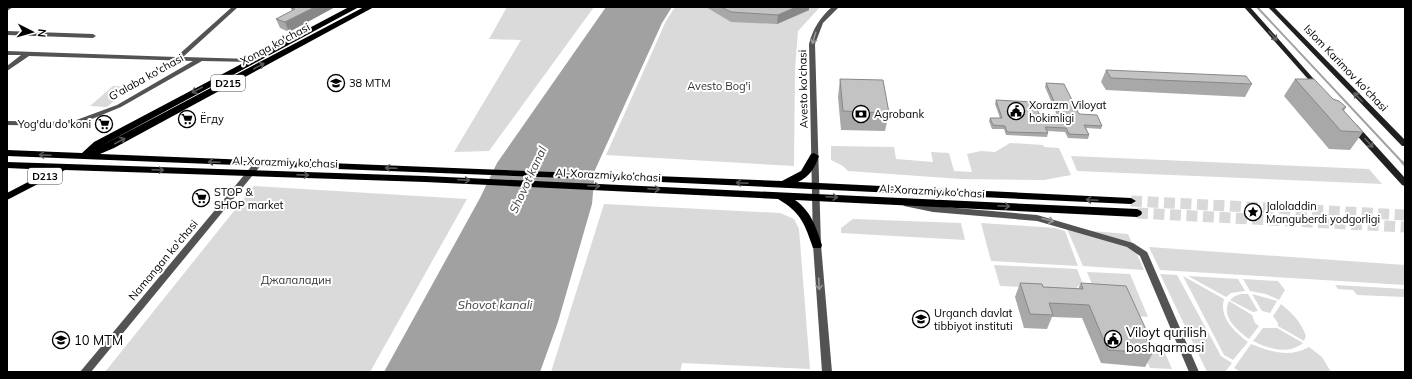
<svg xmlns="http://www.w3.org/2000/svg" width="1412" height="379" viewBox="0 0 1412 379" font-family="Mulish,sans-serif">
  <rect width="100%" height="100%" fill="#fff"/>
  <g fill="#dadada">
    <polygon points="507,7 594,7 489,151 454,152 521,40 489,39"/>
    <polygon points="675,7 820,7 798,31 795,70 794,166 606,155 666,21"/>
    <polygon points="113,86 130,87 107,107 90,106"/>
    <polygon points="1010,143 1043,145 1044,147 1059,148 1071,175 1044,180 961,179 848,171 843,166 831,160 831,146 894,147 896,159 933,162 931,152 949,153 954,171 972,172 967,154 981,151 995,152"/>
    <polygon points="1071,156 1369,169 1382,184 1077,171"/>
    <polygon points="254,186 467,199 370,372 105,372"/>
    <polygon points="604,204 780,213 794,219 799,229 810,369 682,363 680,372 551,372"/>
    <polygon points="853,219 961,223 965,240 841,233 841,228"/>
    <polygon points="981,223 1055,228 1065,231 1078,266 991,261"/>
    <polygon points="1067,229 1128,234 1144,270 1083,266"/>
    <polygon points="1149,247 1405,265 1405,285 1160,270"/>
    <polygon points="994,265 1077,269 1083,284 1078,286 1076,289 1000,286"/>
    <polygon points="1087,272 1130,274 1148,317 1127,315 1092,284"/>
    <polygon points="1160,274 1177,275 1221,356 1232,363 1225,372 1207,372"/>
    <path d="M1183,276L1224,299C1219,318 1234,331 1248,342L1233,360L1224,355Z"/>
    <polygon points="1188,276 1238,279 1245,291 1231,293 1226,297"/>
    <polygon points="1243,279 1278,281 1285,290 1279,300 1266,294 1250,291"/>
    <polygon points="1335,285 1405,289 1405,297 1357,295 1353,290 1338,289"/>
    <polygon points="1241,294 1248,294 1258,311 1253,312 1230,300 1235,296"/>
    <polygon points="1252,294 1277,301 1270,313 1262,311"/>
    <path d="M1229,301L1252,315L1255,323L1259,326L1249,339C1237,330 1221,317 1229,301Z"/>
    <path d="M1281,304C1293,314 1301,322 1306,336L1304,341L1278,326V323L1273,316Z"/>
    <path d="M1263,328H1277L1303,343C1288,355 1269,349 1253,341Z"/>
    <polygon points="1139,342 1161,344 1172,369 1150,368"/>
    <path d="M1251,344C1271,352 1290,358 1309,347L1322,357L1331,372H1241L1234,368Z"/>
  </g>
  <polygon fill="#a1a1a1" points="606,7 672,7 662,23 595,170 592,204 558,322 540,372 384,372 480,198 497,163"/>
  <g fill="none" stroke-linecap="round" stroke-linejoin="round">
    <polyline stroke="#a1a1a1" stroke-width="2" points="1257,7 1403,163"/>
    <polyline stroke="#a1a1a1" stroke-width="3" points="1402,162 1405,165"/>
    <g stroke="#d9d9d9" stroke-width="11" stroke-dasharray="11 5.5" stroke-linecap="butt">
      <polyline points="1131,201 1405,215"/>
      <polyline points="1137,213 1405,227"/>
    </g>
    <g fill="#535353" fill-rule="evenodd">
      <polygon points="7,7 13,7 7,11"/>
      <polygon points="232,7 238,7 183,57 251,59 254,61 253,62 202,61 121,107 75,126 7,125 7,121 71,122 117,105 193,61 29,56 7,71 7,66 21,55 7,55 7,51 176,57"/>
      <polygon points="7,31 93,34 96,36 93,38 7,35"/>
      <polygon points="255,162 261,162 262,164 91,372 80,372"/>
      <polygon points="907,201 933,206 1037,215 1133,243 1147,252 1148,254 1199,372 1189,372 1140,256 1127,247 1037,221 933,212 904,206 903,204 904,202"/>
    </g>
    <path fill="#535353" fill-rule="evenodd" d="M832,7H839L823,23L815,44L821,245L832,372H822L813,245L809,44C813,29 820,17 832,7Z"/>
    <g fill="#202020" fill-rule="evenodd">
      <polygon points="1244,7 1250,7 1320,86 1320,88 1316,88"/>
      <polygon points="1268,7 1274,7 1405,140 1405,146 1402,146"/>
      <polygon points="1351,125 1357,125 1405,178 1405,186 1402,185 1351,129 1350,127"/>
    </g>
    <g fill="#000" fill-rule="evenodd">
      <path d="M349,7H359L99,147L364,7H374L114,148L100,154L782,181L801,171L811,154L814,153L819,156C815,168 809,177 798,182L1131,198L1136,201L1131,204L617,180L7,156V150L82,153L94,142Z"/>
      <path d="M7,162L425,176L1137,209L1141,211L1142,213L1141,215L1137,217L795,200C811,211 816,227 822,245L821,248H813L812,245C804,222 800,212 778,199L425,182L65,170L7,200V193L51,170L7,168Z"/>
    </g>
  </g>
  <g fill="#a8a8a8">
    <polygon points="294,7 335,7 289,32 280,28 276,19 292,11 291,8"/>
    <polygon points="706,7 809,7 809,10 777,24 731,22"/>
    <polygon points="1106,70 1252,84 1245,97 1106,90 1101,82"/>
    <polygon points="840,79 889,113 885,131 841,130 838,97"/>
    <polygon points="1295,79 1333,99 1346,107 1344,111 1363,132 1350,150 1329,149 1284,96"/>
    <polygon points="1046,83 1079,114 1102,126 1101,129 1086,128 1089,135 1088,139 1068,138 1065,132 1047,131 1048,133 1047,137 1006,135 1004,129 992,129 989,121 990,118 1000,118 995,104 996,100 1039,114 1057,115 1045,87"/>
    <polygon points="1020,283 1043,287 1078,289 1081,283 1149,336 1146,339 1153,353 1145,367 1101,363 1082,318 1052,317 1047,329 1024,328 1015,297"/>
  </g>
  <g fill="#888">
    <polygon points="315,7 335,7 289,32 285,22"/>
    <polygon points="796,7 809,7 809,10 777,24 778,15"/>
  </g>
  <g fill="#c3c3c3" stroke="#888">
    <polygon points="294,7 315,7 285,22 276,19 295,9 291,8"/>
    <polygon points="721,7 796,7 778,15 731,12"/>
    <polygon points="1106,70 1246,76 1252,84 1111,78"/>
    <polygon points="840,79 883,80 889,113 843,111"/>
    <polygon points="1295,79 1314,79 1333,99 1339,101 1346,107 1342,109 1363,132 1341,131"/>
    <polygon points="1046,83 1064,84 1079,114 1097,115 1102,126 1084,125 1089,135 1069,134 1066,128 1045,127 1048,133 1007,132 1005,126 993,125 990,118 1002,118 996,100 1034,102 1039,114 1060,115"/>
    <polygon points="1020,283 1042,284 1043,287 1083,289 1081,283 1126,286 1149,336 1145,336 1153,353 1108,350 1089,305 1049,303 1053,315 1030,314"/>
  </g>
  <defs><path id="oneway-shaft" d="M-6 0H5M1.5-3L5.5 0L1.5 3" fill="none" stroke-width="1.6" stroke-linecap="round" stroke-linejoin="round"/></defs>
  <g stroke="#636363">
    <use href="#oneway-shaft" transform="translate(1273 36) rotate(48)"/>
    <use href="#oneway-shaft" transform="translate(1358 97) rotate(-134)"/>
    <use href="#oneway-shaft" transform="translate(1369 143) rotate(48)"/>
  </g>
  <g stroke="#989898">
    <use href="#oneway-shaft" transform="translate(814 38) rotate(107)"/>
    <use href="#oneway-shaft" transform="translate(1048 220) rotate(14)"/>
    <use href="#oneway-shaft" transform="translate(819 284) rotate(87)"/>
  </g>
  <g stroke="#595959">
    <use href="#oneway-shaft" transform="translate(259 66) rotate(-28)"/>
    <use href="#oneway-shaft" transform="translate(197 90) rotate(152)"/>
    <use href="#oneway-shaft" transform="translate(120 141) rotate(-28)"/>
    <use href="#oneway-shaft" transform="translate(45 155) rotate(-178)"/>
    <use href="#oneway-shaft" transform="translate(214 162) rotate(-178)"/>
    <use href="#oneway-shaft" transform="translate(391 168) rotate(-178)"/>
    <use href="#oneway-shaft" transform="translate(158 170) rotate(2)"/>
    <use href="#oneway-shaft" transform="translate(303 175) rotate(2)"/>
    <use href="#oneway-shaft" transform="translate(464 180) rotate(2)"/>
    <use href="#oneway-shaft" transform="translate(742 183) rotate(-177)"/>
    <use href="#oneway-shaft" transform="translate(594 186) rotate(2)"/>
    <use href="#oneway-shaft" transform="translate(654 189) rotate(3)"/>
    <use href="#oneway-shaft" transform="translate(832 197) rotate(3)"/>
    <use href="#oneway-shaft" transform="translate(1092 200) rotate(-177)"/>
    <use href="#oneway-shaft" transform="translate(1004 206) rotate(3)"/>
  </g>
  <defs>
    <g id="school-ring" transform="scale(0.9)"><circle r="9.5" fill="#fff" stroke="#000" stroke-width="1.5"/><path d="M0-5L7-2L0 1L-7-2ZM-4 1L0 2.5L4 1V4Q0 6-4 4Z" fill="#000"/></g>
    <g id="civic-ring" transform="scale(0.9)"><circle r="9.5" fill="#fff" stroke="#000" stroke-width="1.5"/><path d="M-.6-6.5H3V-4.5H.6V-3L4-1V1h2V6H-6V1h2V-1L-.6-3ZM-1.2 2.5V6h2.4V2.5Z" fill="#000"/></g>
    <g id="bank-ring" transform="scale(0.9)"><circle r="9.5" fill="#fff" stroke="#000" stroke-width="1.5"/><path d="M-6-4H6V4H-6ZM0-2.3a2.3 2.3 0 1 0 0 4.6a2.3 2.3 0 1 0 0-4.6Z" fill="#000"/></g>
    <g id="supermarket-ring" transform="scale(0.9)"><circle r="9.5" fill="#fff" stroke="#000" stroke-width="1.5"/><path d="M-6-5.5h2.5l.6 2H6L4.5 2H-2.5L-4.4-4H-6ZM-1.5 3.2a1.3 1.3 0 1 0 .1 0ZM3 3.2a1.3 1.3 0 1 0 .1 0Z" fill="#000"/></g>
    <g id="sight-ring" transform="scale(0.9)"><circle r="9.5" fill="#fff" stroke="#000" stroke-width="1.5"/><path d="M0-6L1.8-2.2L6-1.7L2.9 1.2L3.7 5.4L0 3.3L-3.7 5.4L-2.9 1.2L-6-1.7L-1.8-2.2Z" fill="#000"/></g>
    <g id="university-ring" transform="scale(0.9)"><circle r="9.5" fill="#fff" stroke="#000" stroke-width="1.5"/><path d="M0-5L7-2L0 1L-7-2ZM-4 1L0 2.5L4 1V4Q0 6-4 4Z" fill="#000"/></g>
  </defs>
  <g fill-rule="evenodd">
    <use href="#school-ring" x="336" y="83"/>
    <use href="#civic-ring" x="1016" y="111"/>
    <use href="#bank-ring" x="861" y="114"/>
    <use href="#supermarket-ring" x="187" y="119"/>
    <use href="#supermarket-ring" x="104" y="124"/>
    <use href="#supermarket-ring" x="201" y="198"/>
    <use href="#sight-ring" x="1253" y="212"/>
    <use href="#university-ring" x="921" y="319"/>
    <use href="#civic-ring" x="1113" y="339"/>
    <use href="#school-ring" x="61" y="340"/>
  </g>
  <g text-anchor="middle" stroke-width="4" stroke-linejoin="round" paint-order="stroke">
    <g fill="#fff" stroke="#4c4c4c" stroke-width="1">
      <rect x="211" y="75" width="34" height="16" rx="3"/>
      <rect x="28" y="168" width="34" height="16" rx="3"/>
    </g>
    <g font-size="10" font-weight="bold" fill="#000">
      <text x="228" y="87">D215</text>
      <text x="45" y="180">D213</text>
    </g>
    <g font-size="11" fill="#000" stroke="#fff">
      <text transform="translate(275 44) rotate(-28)" y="4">Xonqa ko'chasi</text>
      <text transform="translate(1346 68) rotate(46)" y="4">Islom Karimov ko'chasi</text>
      <text transform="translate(146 77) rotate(-29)" y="4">G'alaba ko'chasi</text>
      <text transform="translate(803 89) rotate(-91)" y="4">Avesto ko'chasi</text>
      <text transform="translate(285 162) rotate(2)" y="4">Al-Xorazmiy ko’chasi</text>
      <text transform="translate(608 175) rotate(3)" y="4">Al-Xorazmiy ko’chasi</text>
      <text transform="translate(932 191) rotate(3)" y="4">Al-Xorazmiy ko’chasi</text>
      <text transform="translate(163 260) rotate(-50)" y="4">Namangan ko'chasi</text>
    </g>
    <g font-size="11" fill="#000" stroke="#fff" text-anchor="start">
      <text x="349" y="87">38 MTM</text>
      <text x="1029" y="109">Xorazm Viloyat<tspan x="1029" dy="13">hokimligi</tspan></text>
      <text x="874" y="118">Agrobank</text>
      <text x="200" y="123">Ёгду</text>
      <text x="91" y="128" text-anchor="end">Yog'du do'koni</text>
      <text x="214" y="196">STOP &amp;<tspan x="214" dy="13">SHOP market</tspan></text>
      <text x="1266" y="210">Jaloladdin<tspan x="1266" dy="13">Manguberdi yodgorligi</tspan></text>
      <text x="934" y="317">Urganch davlat<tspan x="934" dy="13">tibbiyot instituti</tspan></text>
    </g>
    <g font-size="11" fill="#313131" stroke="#fff">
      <text x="719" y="90">Avesto Bog'i</text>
      <text x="296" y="284">Джалаладин</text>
    </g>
    <g font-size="12" font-style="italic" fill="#424242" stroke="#fff">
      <text transform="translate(528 180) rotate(-65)" y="4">Shovot kanal</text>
      <text x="495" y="309">Shovot kanali</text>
    </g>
    <g font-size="13" fill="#000" stroke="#fff" text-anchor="start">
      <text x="1126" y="337">Viloyt qurilish<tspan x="1126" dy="15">boshqarmasi</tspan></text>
      <text x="74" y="345">10 MTM</text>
    </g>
  </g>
  <rect width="1412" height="379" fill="none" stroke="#000000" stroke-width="16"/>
  <g transform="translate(32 32) rotate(96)" stroke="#ffffff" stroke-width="3" paint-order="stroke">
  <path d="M0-3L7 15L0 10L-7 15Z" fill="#000000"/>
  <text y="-6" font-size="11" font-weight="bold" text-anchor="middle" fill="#000000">N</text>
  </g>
</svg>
